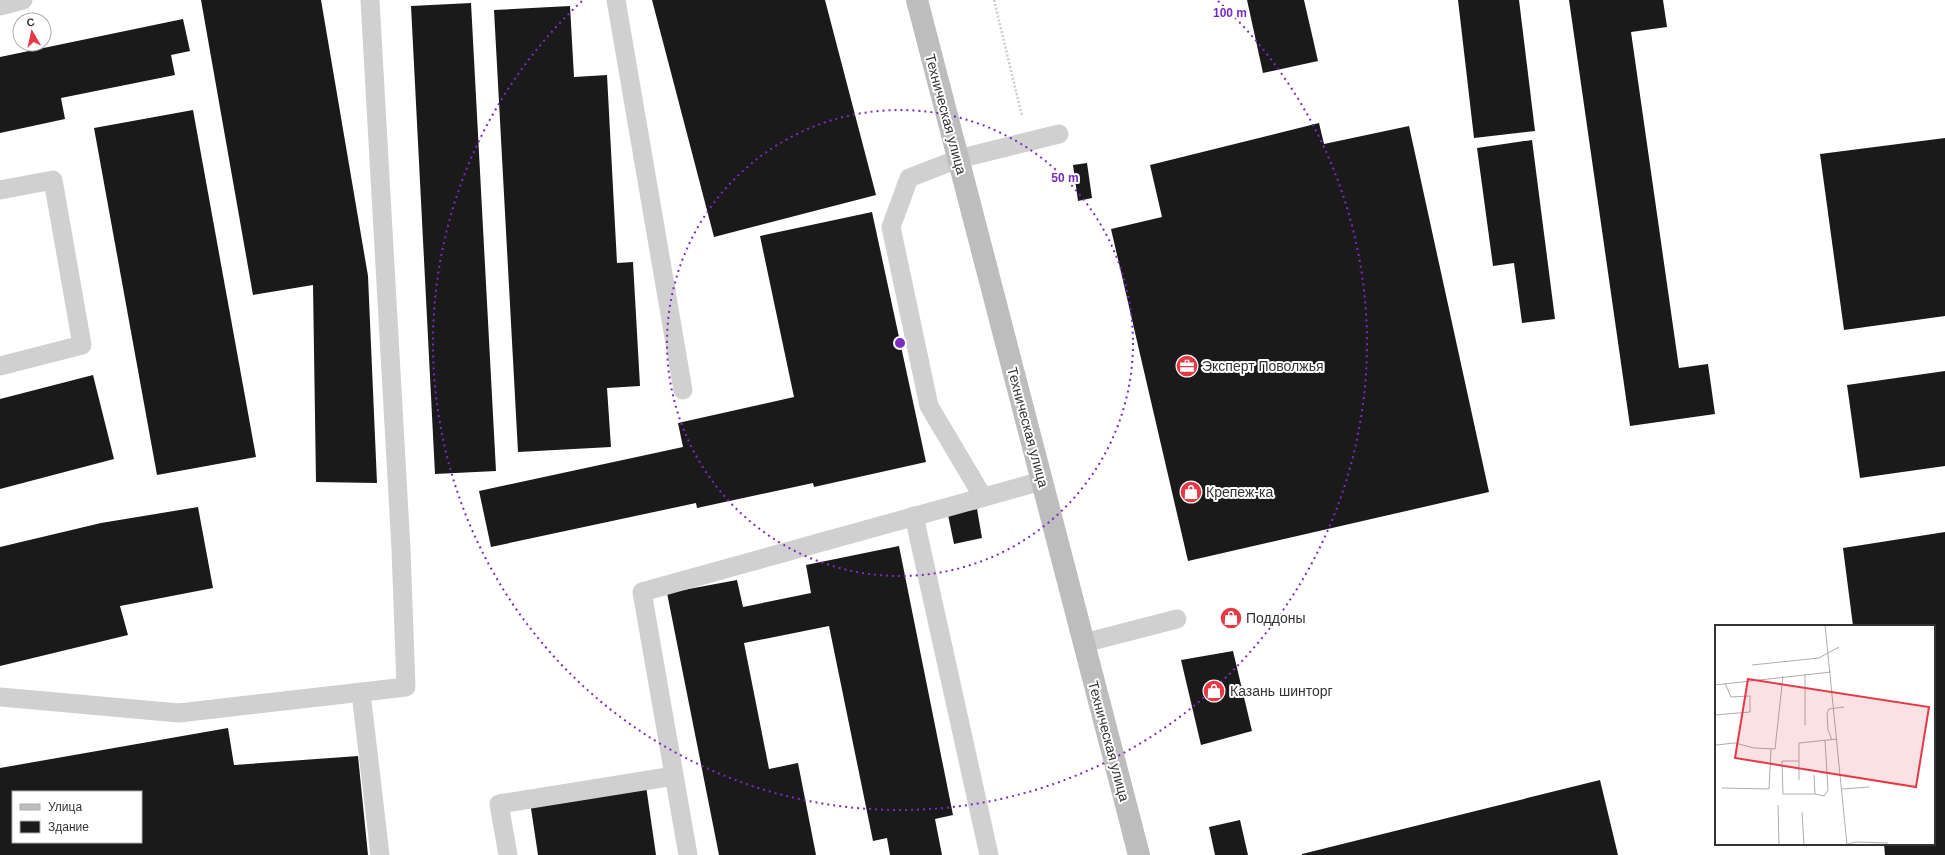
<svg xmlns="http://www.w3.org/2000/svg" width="1945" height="855" viewBox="0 0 1945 855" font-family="Arial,sans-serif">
  <rect width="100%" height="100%" fill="#fff"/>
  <g fill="#1a1a1a" fill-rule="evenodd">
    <polygon points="201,0 321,0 368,276 377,483 316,482 313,285 253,295"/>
    <polygon points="652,0 825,0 876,195 714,237"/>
    <polygon points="1247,0 1304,0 1318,61 1263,73"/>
    <polygon points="1458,0 1519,0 1535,131 1474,138"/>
    <polygon points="1569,0 1663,0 1667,27 1631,32 1679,368 1708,364 1715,414 1630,426"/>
    <polygon points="471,3 496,471 435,474 411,6"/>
    <polygon points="570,6 574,77 607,75 617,263 633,262 640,386 607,388 611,447 518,452 494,10"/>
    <polygon points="183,19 190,51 171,55 175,75 61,98 65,119 0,133 0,57"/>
    <polygon points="193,110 256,457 157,475 94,128"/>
    <polygon points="1319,123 1324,144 1409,126 1489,492 1188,561 1111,229 1162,217 1150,165"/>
    <polygon points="1945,138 1945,316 1844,330 1820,154"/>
    <polygon points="1532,140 1555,319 1522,323 1514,263 1493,266 1477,148"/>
    <polygon points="1087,163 1092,198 1078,201 1073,165"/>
    <polygon points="872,212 926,462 814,487 813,483 697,508 696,503 491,547 479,491 683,447 678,423 794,397 760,236"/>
    <polygon points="1945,371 1945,466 1860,478 1847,385"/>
    <polygon points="93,375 114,459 0,489 0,399"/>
    <polygon points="198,507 213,588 120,606 128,635 0,666 0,547 101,523"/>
    <polygon points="977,509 982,538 954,544 948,515"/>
    <polygon points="1945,532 1945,855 1885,855 1884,844 1934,844 1934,626 1853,626 1843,548"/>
    <polygon points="899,546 953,815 935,819 942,855 890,855 887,838 873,841 829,626 744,643 769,769 798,763 816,855 719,855 667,593 737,580 743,607 811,593 806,565"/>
    <polygon points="1233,651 1252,731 1201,745 1181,660"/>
    <path d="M228,728L234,765L358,756L368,855H0V768ZM13,792H141V842H13Z"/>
    <polygon points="1600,780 1618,855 1302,855 1302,854"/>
    <polygon points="646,786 656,855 538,855 530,802"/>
    <polygon points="1240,820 1248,855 1215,855 1209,827"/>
  </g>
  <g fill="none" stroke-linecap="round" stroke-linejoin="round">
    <polyline stroke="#cdcdcd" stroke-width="2.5" stroke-dasharray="2 2" stroke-linecap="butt" points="994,0 1022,116"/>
    <g stroke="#d0d0d0" stroke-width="19">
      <polyline points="616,0 683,390"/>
      <polyline points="0,6 23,0"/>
      <polyline points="0,190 53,180 82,345 0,366"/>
      <polyline points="983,497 929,406 891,227 909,178 958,159 1059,134"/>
      <polyline points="914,516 989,855"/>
      <polyline points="1084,643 1177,619"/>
      <polyline points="361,693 380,855"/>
      <polyline points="0,697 179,713 406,687 401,549 370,0"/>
      <polyline points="508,855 499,804 674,776"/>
      <polyline points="688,855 642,592 1042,481"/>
    </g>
    <polyline stroke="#bdbdbd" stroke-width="22" points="917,0 1139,855"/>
  </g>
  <g fill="none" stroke="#7b2cbf" stroke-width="2" stroke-dasharray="2 4">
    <circle cx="900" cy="343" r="233"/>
    <path d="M1218 1A467 467 0 1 1 582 1"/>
  </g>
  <defs>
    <g id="office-disc" transform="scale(1.15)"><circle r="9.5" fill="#e63946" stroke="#fff"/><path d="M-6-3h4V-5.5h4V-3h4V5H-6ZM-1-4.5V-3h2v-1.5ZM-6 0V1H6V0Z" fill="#fff"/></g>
    <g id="shop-disc" transform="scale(1.15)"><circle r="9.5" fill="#e63946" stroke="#fff"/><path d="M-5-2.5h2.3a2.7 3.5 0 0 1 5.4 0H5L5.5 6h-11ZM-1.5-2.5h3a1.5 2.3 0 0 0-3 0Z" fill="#fff"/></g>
  </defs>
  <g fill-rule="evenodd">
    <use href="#office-disc" x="1187" y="366"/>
    <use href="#shop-disc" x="1191" y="492"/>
    <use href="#shop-disc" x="1231" y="618"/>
    <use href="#shop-disc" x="1214" y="691"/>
  </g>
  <g text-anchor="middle" stroke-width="4" stroke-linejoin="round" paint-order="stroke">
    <g font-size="14" fill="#333" stroke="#fff">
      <text transform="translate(946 114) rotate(75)" y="5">Техническая улица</text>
      <text transform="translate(1028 427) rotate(75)" y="5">Техническая улица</text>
      <text transform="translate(1109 741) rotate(75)" y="5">Техническая улица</text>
    </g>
    <g font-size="14" fill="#333" stroke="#fff" text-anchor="start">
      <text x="1202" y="371">Эксперт Поволжья</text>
      <text x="1206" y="497">Крепеж-ка</text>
      <text x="1246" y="623">Поддоны</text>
      <text x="1230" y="696">Казань шинторг</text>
    </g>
  </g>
  <g transform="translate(1715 625)">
    <rect width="220" height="220" fill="#fff"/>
    <path fill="none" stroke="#adadad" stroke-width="1" d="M110,0L132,220M37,40L104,33L124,22M90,49V100M0,60L116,47M0,90L35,87V71L16,72L10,58M117,115L113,105L112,88L114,84L129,82M1,120L20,118L39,123L60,124L68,51M84,136H67L68,169H100M99,150L100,169L109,171L113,165L110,115M84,155V118L122,114M7,163L54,164L56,124M127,164L154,162M63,180L64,220M87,187L89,220M130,220L140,217L173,218"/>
    <path fill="#e63946" fill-opacity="0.15" stroke="#e63946" stroke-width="2" d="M33,54L214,82L201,162L20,133Z"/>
    <rect width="220" height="220" fill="none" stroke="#333" stroke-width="2"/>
  </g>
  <circle cx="900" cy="343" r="6" fill="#7b2cbf" stroke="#fff" stroke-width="2"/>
  <g font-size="12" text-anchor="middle" font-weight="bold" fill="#7b2cbf" stroke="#fff" stroke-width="4" stroke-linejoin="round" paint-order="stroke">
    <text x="1230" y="17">100 m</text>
    <text x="1065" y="182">50 m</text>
  </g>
  <rect x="12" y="791" width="130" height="52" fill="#ffffff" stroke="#adadad"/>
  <rect x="20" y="804" width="20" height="6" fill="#bdbdbd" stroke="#adadad"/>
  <text x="48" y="811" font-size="12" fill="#333333">Улица</text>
  <rect x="20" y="821" width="20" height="12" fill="#1a1a1a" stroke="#adadad"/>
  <text x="48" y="831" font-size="12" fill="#333333">Здание</text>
  <g transform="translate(32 32) rotate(351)"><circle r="19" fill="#ffffff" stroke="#adadad"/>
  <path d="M0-3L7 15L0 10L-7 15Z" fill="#e63946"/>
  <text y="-6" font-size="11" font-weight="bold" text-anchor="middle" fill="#333333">С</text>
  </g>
</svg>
